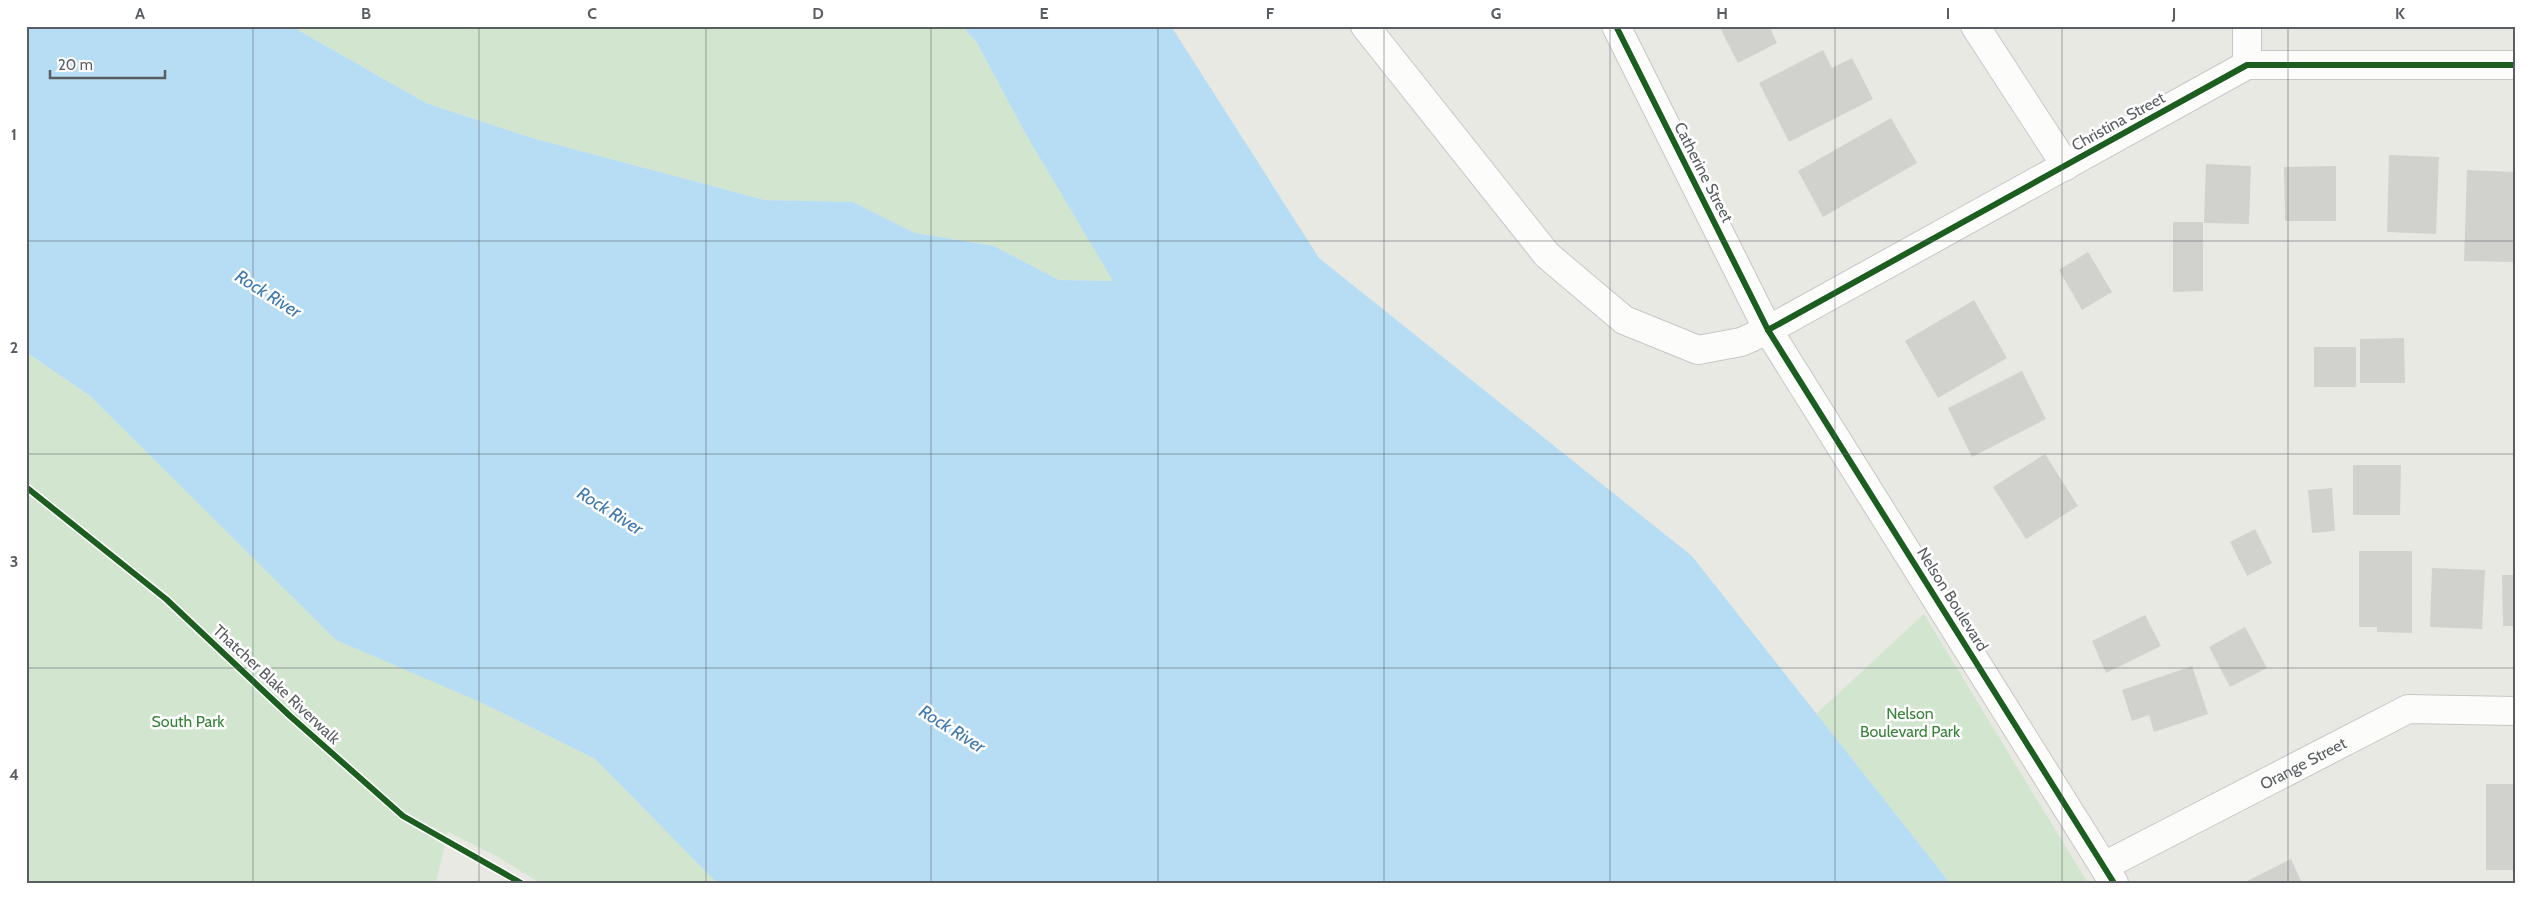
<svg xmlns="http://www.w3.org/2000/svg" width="2541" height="909" viewBox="0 0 2541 909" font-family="Cabin,sans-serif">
  <rect width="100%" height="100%" fill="#e9e9e4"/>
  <g fill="#d2e6cf">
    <polygon points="291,26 962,26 977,43 1024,131 1114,281 1059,280 994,246 915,233 853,202 765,200 532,138 426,103"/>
    <polygon points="26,352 90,396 478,701 595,759 717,883 540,883 498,857 448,832 436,883 26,883"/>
    <polygon points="1924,614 2078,867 2088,883 1950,883 1816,714"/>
  </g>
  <polygon fill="#b7ddf5" points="26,26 291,26 426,103 532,138 765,200 853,202 915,233 994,246 1059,280 1113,281 1024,131 977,43 962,26 1171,26 1319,258 1692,556 1950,883 717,883 595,759 478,701 336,640 90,396 26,352"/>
  <g fill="#d1d1ce">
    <polygon points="1719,26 1769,26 1777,43 1738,63"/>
    <rect x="2091" y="26" width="17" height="2"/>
    <polygon points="1823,50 1832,68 1852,58 1873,99 1789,142 1759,83"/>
    <polygon points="1891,118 1917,163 1823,217 1798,171"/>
    <polygon points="2389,155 2439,157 2436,234 2387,232"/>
    <polygon points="2206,164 2251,166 2249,224 2204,223"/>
    <polygon points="2336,166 2336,221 2285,221 2284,167"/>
    <polygon points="2467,170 2515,172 2515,262 2464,261"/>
    <polygon points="2173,222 2203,222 2203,291 2173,292"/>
    <polygon points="2088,252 2112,292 2082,310 2059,270"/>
    <polygon points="1974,300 2007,358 1938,398 1905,341"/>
    <polygon points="2404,338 2405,383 2360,383 2360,339"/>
    <rect x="2314" y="347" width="42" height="40"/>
    <polygon points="2022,371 2046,419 1972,457 1948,408"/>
    <polygon points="2045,454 2078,506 2026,539 1993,487"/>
    <polygon points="2353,465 2401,465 2400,515 2353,515"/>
    <polygon points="2332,488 2335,531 2312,533 2308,490"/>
    <polygon points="2255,529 2272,563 2247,576 2230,542"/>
    <polygon points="2359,551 2412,551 2412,633 2377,632 2377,627 2359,627"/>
    <polygon points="2432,568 2485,570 2482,629 2430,627"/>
    <polygon points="2502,575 2515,575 2515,626 2503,626"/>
    <polygon points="2145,615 2161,646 2106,673 2092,641"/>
    <polygon points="2245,627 2267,668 2230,687 2209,647"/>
    <polygon points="2192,666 2208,714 2154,732 2149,715 2132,721 2122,690"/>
    <rect x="2486" y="784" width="29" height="86"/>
    <polygon points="2291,859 2302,883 2243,883"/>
  </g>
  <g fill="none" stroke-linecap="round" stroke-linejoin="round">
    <g stroke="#c7c7c6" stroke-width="30">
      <g id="minor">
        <polyline points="1365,26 1547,255 1624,320 1698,350 1741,342 1768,330 2247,65 2515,65"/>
        <polyline points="1616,26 1768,330 2114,883"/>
        <polyline points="1975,26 2066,166"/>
        <polyline points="2247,65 2247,26"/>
        <path id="s1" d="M2104,866L2408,709L2515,711"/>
      </g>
    </g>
    <use href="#minor" stroke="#fcfcfb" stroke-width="28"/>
    <g stroke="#fff" stroke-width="9">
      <g id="cycleway">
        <polyline points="1616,26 1768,330 2114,883"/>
        <polyline points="1768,330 2247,65 2515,65"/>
        <polyline points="26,487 166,599 290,716 403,816 521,883"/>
      </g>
    </g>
    <use href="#cycleway" stroke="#1b5e20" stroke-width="6"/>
  </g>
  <path fill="none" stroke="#5a5e62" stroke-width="1" stroke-opacity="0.55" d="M253,26V883M479,26V883M706,26V883M931,26V883M1158,26V883M1384,26V883M1610,26V883M1835,26V883M2062,26V883M2288,26V883M26,241H2515M26,454H2515M26,668H2515"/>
  <g text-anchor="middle" stroke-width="5" stroke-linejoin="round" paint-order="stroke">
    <g font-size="16" fill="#5a5e62" stroke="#fff">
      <text transform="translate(2118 121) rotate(-29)" y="6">Christina Street</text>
      <text transform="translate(1704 172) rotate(63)" y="6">Catherine Street</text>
      <text transform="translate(1953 599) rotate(58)" y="6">Nelson Boulevard</text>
      <text transform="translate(277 684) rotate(43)" y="6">Thatcher Blake Riverwalk</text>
      <text dy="6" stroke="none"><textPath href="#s1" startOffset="224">Orange Street</textPath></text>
    </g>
    <g font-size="16" fill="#378438" stroke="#fff">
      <text x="1910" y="719">Nelson<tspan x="1910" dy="18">Boulevard Park</tspan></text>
      <text x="188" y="727">South Park</text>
    </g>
    <g font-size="18" font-style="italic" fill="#4079ae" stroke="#fff">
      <text transform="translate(268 294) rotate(32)" y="6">Rock River</text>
      <text transform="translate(610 511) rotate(32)" y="6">Rock River</text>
      <text transform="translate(952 729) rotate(32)" y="6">Rock River</text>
    </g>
  </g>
  <rect width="2541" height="909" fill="none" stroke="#ffffff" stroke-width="55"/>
  <path d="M50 70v8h115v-8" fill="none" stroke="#5a5e62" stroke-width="2.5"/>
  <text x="58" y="70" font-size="15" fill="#5a5e62" stroke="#ffffff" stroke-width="4" paint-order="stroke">20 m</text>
  <rect x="28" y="28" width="2486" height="854" fill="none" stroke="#5a5e62" stroke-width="2"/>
  <g font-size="16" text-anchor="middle" font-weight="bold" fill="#5a5e62">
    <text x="140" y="19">A</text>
    <text x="366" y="19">B</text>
    <text x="592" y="19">C</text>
    <text x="818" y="19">D</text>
    <text x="1044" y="19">E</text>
    <text x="1270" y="19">F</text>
    <text x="1496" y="19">G</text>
    <text x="1722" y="19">H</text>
    <text x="1948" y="19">I</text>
    <text x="2174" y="19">J</text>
    <text x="2400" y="19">K</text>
    <text x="14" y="140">1</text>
    <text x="14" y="353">2</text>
    <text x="14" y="567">3</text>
    <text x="14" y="780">4</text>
  </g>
</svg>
